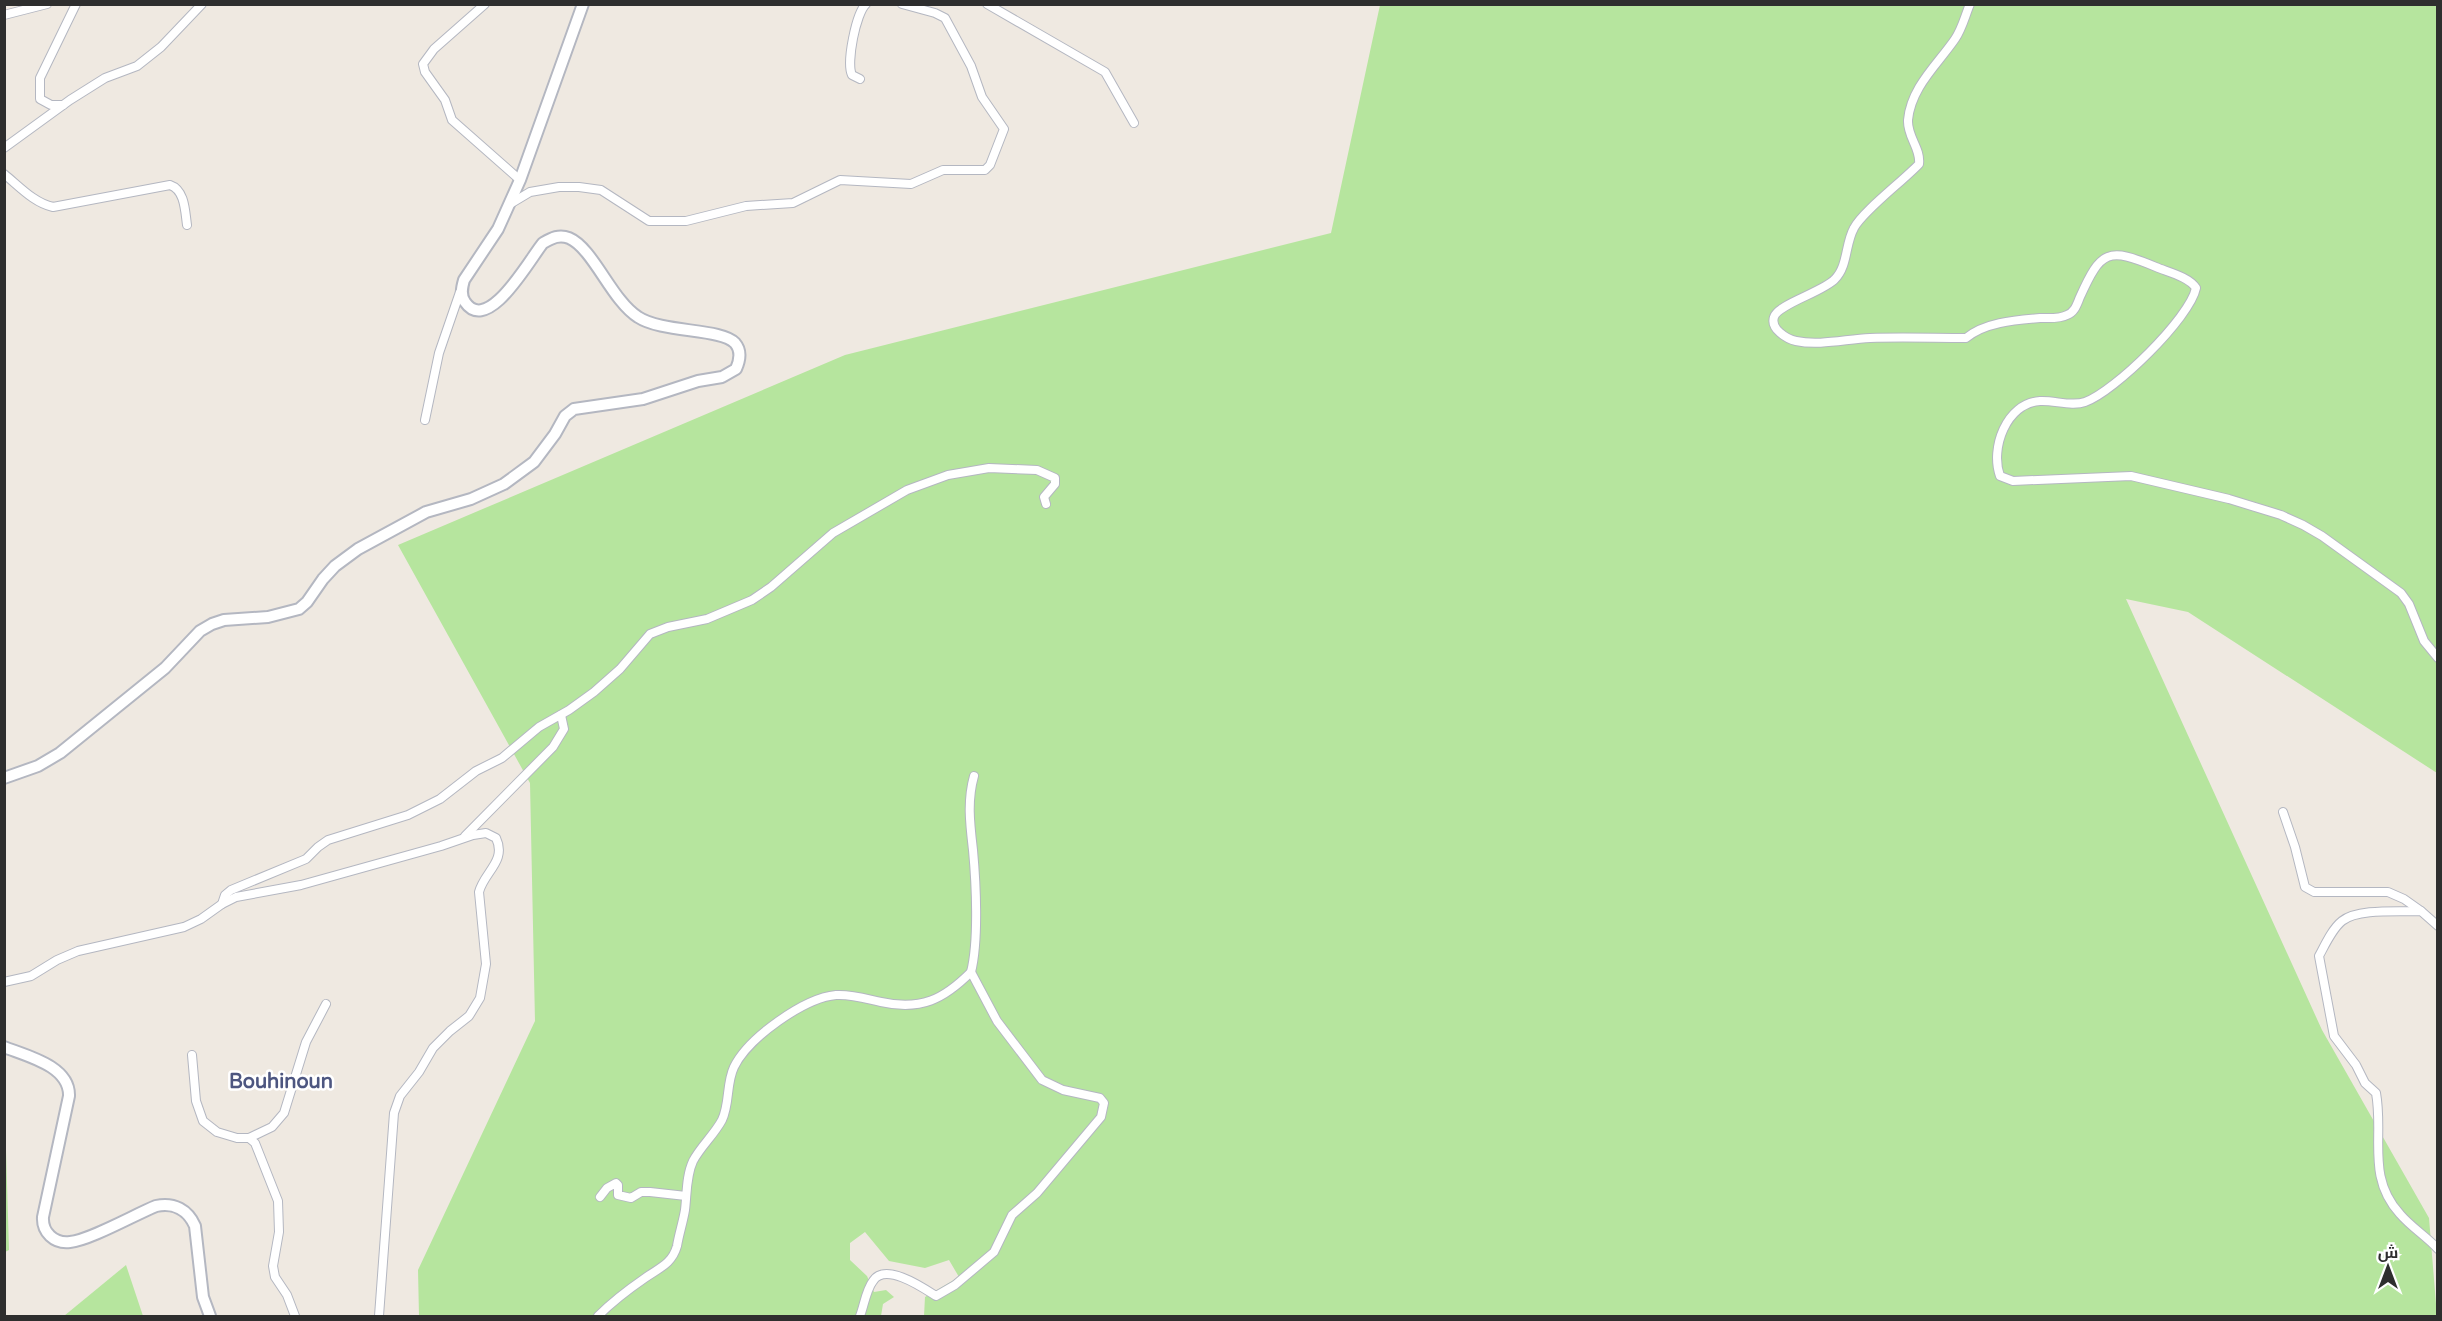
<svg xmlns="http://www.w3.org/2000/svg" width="2442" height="1321" viewBox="0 0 2442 1321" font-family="'Varela Round',Cairo,sans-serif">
  <rect width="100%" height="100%" fill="#efe9e1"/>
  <g fill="#b6e59e">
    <polygon points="1380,5 2437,5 2437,773 2188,612 2126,599 2322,1030 2429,1218 2437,1316 924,1316 925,1297 959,1277 949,1260 925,1268 889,1261 865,1232 850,1243 850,1260 867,1276 874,1292 886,1290 894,1297 883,1304 881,1316 419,1316 418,1270 535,1021 530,783 398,545 845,355 1331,233"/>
    <polygon points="5,1117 9,1250 5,1252 4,1117"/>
    <polygon points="126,1265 143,1316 64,1316"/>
  </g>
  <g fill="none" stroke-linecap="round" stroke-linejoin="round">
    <g stroke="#b4b7c1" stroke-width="10">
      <g id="street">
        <polyline points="485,4 434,49 423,64 425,72 445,100 452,120 520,180"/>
        <polyline points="987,4 1105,72 1134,123"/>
        <path d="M1970,4C1965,16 1962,29 1955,39C1938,64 1911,87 1908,120C1907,137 1921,148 1919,164C1903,181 1863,211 1854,228C1845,244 1848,266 1835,279C1823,292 1778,304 1774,317C1770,329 1787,339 1796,341C1820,346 1846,339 1870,338C1901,337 1934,338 1966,338C1985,322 2016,320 2040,318C2049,318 2060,319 2067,315C2075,312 2077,304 2080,297C2101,250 2108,247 2156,267C2168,272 2189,277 2196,288C2190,318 2114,392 2085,402C2072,407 2054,400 2040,401C2006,403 1990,449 2000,476L2013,481L2131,476L2229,499L2281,515L2303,525L2322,536L2401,593L2409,604L2424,641L2438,658"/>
        <polyline points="4,15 47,4"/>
        <path d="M860,79L852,75C846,63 856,13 866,4"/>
        <polyline points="63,105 51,105 40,99 40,78 76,4"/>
        <polyline points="4,148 70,100 105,78 137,66 161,47 202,4"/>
        <path d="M4,174C19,186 34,203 53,207L170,185C185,190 185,211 187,225"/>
        <polyline points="510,204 530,192 559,187 579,187 601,190 649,221 686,221 746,206 793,203 840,180 911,184 943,170 985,170 990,165 1004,129 982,97 971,66 945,18 935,13 902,4"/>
        <polyline points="425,420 439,353 460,292"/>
        <polyline points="2283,812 2295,847 2305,887 2314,892 2388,892 2404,899 2421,911"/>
        <polyline points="465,836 553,747 564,729 561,715"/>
        <polyline points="222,904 225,895 231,890 306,859 318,847 328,840 408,815 440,799 476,771 502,758 539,727 569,710 594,692 620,669 650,634 668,627 707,619 752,600 771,587 833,533 907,490 948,475 989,468 1037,470 1055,478 1055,484 1044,497 1046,504"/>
        <path d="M2438,926L2421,911C2400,912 2358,908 2342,921C2332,929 2325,945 2319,956L2334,1036L2356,1065L2365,1083L2376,1093C2384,1136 2366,1177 2400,1214C2411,1227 2426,1236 2438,1249"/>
        <path d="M4,982L31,976L57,960L78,951L184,927L201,919L222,904L236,897L301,885L441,846L473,835L486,833L496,838C507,861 484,872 479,892L486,964L480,998L469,1016L450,1031L433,1048L419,1072L400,1096L394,1113L379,1316"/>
        <polyline points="192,1055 196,1101 203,1121 217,1132 237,1138 249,1138 272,1127 284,1113 306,1042 326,1004"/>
        <polyline points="249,1138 255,1143 278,1201 279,1232 273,1266 275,1277 287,1295 295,1316"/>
        <polyline points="600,1197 607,1188 616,1183 618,1185 618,1195 631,1198 641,1192 650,1192 686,1196"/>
        <path d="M598,1316C612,1302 629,1289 645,1278C659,1268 672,1264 677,1246C679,1234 683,1222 685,1210C687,1194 686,1176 693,1161C701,1146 714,1135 722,1120C730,1103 726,1084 734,1067C748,1038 804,998 836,995C852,994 867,999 881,1002C921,1011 944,999 971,972C979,940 976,883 973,850C970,824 967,801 974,776"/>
        <path d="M860,1316C864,1306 866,1290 873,1281C885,1262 922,1287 936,1296L955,1285L994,1252L1012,1215L1037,1193L1101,1117L1104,1103L1100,1098L1063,1090L1042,1080L997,1021L971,972"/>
      </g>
    </g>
    <g stroke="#b4b7c1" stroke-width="14">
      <g id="secondary">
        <path d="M4,778L38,766L60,753L165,668L200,631L212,624L224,620L268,617L299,609L307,602L323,579L335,566L358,549L426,512L471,499L504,484L534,462L555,434L565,416L574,409L643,399L698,381L722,377L736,369C740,360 742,351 735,343C721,328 662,333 638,317C612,301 593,248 569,238C559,234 552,238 543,243C531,257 488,336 465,302C460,295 462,287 464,280L498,229L520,180L583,4"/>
        <path d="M4,1047C27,1056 70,1066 69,1096L43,1217C42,1232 54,1244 70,1242C90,1240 134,1215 156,1206C174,1202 188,1210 195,1226L203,1297L210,1316"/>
      </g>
    </g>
    <use href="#street" stroke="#fff" stroke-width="8"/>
    <use href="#secondary" stroke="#fff" stroke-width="10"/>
  </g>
  <g text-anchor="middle" stroke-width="5" stroke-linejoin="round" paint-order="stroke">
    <g font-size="20" font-weight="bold" fill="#4d5680" stroke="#fff">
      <text x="281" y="1088">Bouhinoun</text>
    </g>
  </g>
  <rect width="2442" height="1321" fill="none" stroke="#2e2e2e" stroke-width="12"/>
  <g transform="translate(2388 1267)" stroke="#ffffff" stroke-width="4.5" paint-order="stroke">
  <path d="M0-4.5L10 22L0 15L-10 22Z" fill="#2e2e2e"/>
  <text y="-9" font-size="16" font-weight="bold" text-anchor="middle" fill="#2e2e2e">ش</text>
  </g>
</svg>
